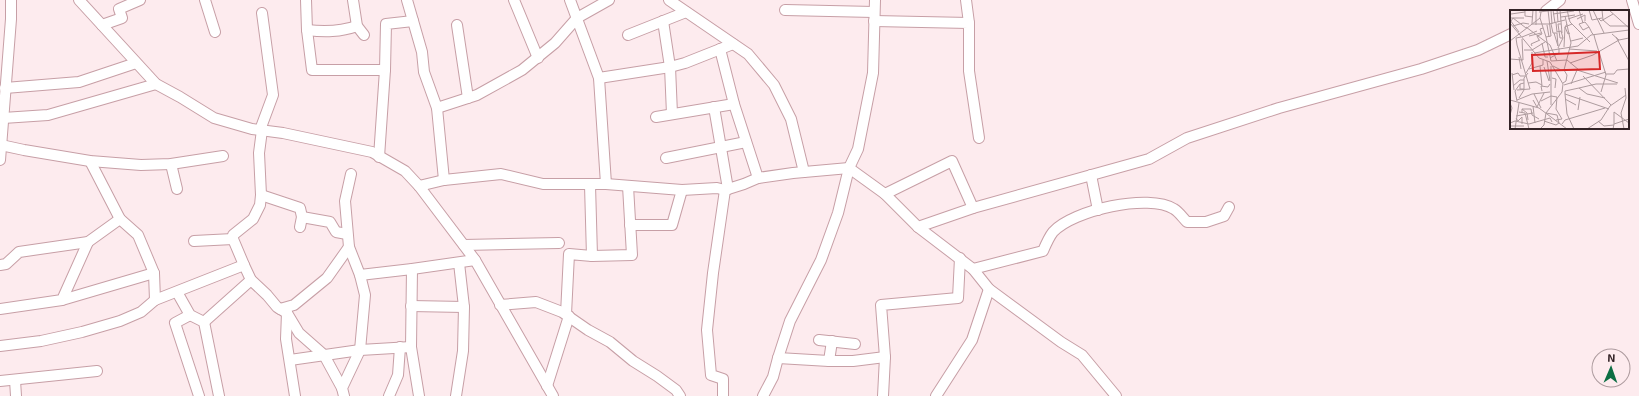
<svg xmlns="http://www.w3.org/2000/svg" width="1639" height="396" viewBox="0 0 1639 396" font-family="'Exo 2',sans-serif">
  <rect width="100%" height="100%" fill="#fdebee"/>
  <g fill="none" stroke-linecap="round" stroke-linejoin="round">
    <g stroke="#c79fa6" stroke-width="12">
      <g id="minor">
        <polyline points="79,0 156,84 180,97 214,118 252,129 283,133 372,152 405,171 419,186 475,260 553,396"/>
        <polyline points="205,0 215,32"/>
        <polyline points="306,0 307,30 312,70 385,70"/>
        <polyline points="353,0 357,26 364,35"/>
        <polyline points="407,0 422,52 424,72 437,108 444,180"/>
        <polyline points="514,0 538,58"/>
        <polyline points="570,0 599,78 606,184"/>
        <polyline points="669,0 748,54 774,85 791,119 804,172"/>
        <polyline points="966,0 969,23"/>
        <polyline points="1632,0 1639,24"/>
        <polyline points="785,10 874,12"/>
        <polyline points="1546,11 1560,0"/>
        <polyline points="663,21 670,67 672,114"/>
        <polyline points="874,21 969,23 969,71 979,138"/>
        <polyline points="102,25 122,18 119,9 140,0"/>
        <polyline points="457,25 468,98"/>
        <path d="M307,30C325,32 340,32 357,26"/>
        <polyline points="628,35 686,12"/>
        <polyline points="720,49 734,104 758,178"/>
        <polyline points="599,78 670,67 685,63 733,44"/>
        <polyline points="5,88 79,82 136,63"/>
        <polyline points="714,107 728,189"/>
        <polyline points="437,108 477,95 522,70 555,43 577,18 609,0"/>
        <polyline points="656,117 734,104"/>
        <polyline points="3,118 48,115 156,84"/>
        <polyline points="260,130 273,95 262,13"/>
        <polyline points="1,145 24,150 90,161 141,165 171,164 223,156"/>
        <polyline points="379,157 385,70 386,24 413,21"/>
        <polyline points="666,158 746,142"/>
        <polyline points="0,160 11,19 11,0"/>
        <polyline points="90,161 120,219 138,235 154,273 155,300"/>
        <polyline points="171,164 177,189"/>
        <polyline points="1091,175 1098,210"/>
        <polyline points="590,185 592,256"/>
        <polyline points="419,186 444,180 501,174 543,184 606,184 682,190 717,188 725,190 744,184 758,178 793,173 849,168 885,194 918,227 973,269 989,289 1061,342 1082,355 1116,396"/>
        <polyline points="885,194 952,161 973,208"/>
        <polyline points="261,195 300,208 302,217 300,227"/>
        <polyline points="302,217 330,222 336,232 347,234"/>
        <polyline points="630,225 672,225 682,190"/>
        <polyline points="918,227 973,208 1149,159 1187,138 1279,108 1421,69 1478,50 1511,34"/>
        <polyline points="194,241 233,239"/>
        <polyline points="464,245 559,243"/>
        <polyline points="0,265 6,264 19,252 88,242 120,219"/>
        <polyline points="244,265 251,280 267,295 277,307 287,313 299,333 324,355 342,388"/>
        <polyline points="412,269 411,347 419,396"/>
        <path d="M973,269L1043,251C1046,244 1049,237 1053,232C1073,210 1149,193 1174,209C1179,212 1183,218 1187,222H1206L1224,216L1229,207"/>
        <polyline points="360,275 412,269 475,260"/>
        <polyline points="177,292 190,315 204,322 219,396"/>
        <polyline points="62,300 154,273"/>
        <polyline points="500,305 536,302 562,312 588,330 610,342 633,361 657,376 676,390 680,396"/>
        <polyline points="411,306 464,307"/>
        <polyline points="0,309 62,300 88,242"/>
        <polyline points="280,309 294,305 327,278 349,247"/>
        <polyline points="287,313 286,339 295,396"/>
        <polyline points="566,314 569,254 592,256 632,255 628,186"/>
        <polyline points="190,315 175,323 199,396"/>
        <polyline points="204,322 251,280"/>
        <polyline points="819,340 855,344"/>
        <polyline points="0,346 41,341 82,332 120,321 141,312 155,300 244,265 233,239 233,235 253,219 260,205 261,195 259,153 262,130"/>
        <polyline points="778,358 829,361 853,361 885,357"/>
        <polyline points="290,360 360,350 411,347"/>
        <polyline points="829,361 832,341"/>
        <polyline points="15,380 16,396"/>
        <polyline points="0,381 97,371"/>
        <polyline points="547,386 569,316"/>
        <polyline points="344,396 342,388 360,350 365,295 360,275 349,247 345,201 351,174"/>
        <polyline points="389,396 398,375 400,347"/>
        <polyline points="456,396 463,351 464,307 459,263"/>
        <polyline points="723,396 723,379 711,375 707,330 713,273 725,190"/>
        <polyline points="763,396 773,377 778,358 790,321 821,260 838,213 849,168 858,149 873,73 875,0"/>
        <polyline points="883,396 885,357 881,305 958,298 960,258"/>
        <polyline points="936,396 972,340 989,289"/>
      </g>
    </g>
    <use href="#minor" stroke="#fff" stroke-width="10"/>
  </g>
  <g transform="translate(1510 10)">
    <rect width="119" height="119" fill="#fdebee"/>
    <path fill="none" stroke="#ad9b9e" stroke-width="1" d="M15,0V6L23,7M38,0L41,26L36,27L41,51M43,0L45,13M47,0L48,12M50,0L52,23M57,0L60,12L80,32M69,0L73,13M79,0L82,10L92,8M83,0L94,23M92,0L93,10L100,16H119M99,0L119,18M41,1L42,14M29,2L46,0M1,4L15,2M43,4L64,1M51,7L65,5M0,8H14M30,8L36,27M58,9L73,4M67,9L75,5V11M89,9L91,11L103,4M0,10L9,22M1,11L3,8L16,18M0,13L29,48L40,52L53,74L52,82L36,103L47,105L49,113L46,115L34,111M22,13L23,0M46,13L47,22L51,21L53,28L48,38M21,14H39L55,10M41,14L43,23H47L48,36M51,14H48L50,28H53M57,14L55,17L58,24L60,23M26,15V0M37,15L39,27M3,16L13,13L19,14M16,17L40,35L47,51M79,17L73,20L69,14L75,12L79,17L82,23L84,25L85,29L96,65L91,82M44,23L48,36M102,24L109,30L119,28M19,26L31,23M12,27L27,21M106,27L119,51M29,30L27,26L32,24L30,19L33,18M0,31L30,8L31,2M61,31L73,28M32,33L35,47H38M22,36L21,34L30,30M54,37L55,17L62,14M59,39L87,41M14,40H22L35,32M24,43L68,36L81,25L119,20M9,47L11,59M40,48L49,43V38M0,49L13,50L12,29M37,51L40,71M41,51L57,50L69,60M60,53L83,45L109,30M30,56L32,76M41,56V86L47,87L46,99L52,109L46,110M43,56L51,60H67L108,73M34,57L39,71M19,59L33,55V50M2,63L4,80M16,63L22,53V42M96,64H104L107,60L119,59M2,65L8,63L10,66H15M73,66L101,95M42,68L46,69L45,78M18,73L26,72L32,75M53,73L56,71L57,65L54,60L61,33L55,6M61,74L67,60M54,75L96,62M3,76L10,70H14M69,78L86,74H107M14,79H10V74L14,73M7,80L20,79L7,35L6,28L11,27M32,81L31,76L38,77L40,74M24,84L31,98M55,84L57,104L64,119M9,88L14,80V68L18,63M95,88L77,84L69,78L55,81V84L99,99M55,89L66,95M0,90L29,98L57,119M7,90L22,84L40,82M23,90L27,97L34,83M7,91L5,81L10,74M31,91L41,86V95M0,93L2,98L0,105M23,96L25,113M12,99L17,103L18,110M68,100L70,87M9,102L15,103L19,119M12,102V99H21L22,105L29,109M6,106L23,103M6,108L8,111L12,107V114M88,111L94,116L104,115M0,113L5,111L19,114L40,108L42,112M52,114L55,110L95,98M104,114V102L119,113M0,116H14M5,119L9,93M30,119L34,115L36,103M77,119L91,110L100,96L116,85M103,119L104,114L119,109M114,119L111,103L116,88L115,78"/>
    <path fill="#d62828" fill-opacity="0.15" stroke="#d62828" stroke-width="2" d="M89,42L90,59L23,61L22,45Z"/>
    <rect width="119" height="119" fill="none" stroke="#342427" stroke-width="2"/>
  </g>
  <g transform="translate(1611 368) rotate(2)"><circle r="19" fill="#fdebee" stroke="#ad9b9e"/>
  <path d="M0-3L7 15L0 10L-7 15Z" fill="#0c6e43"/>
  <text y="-6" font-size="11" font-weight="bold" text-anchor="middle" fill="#342427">N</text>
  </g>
</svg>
